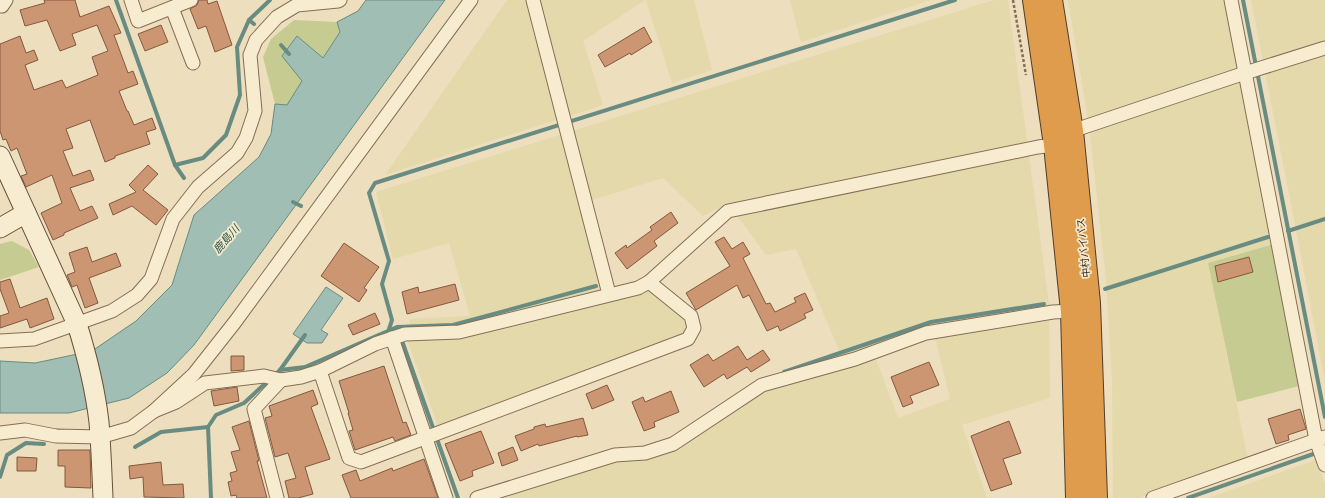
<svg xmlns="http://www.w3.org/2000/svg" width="1325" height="498" viewBox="0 0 1325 498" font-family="'Crimson Pro','Noto Sans JP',serif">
  <rect width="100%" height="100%" fill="#eddebd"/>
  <g fill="#e3d9aa" fill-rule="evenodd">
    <polygon points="507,0 645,0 583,41 603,105 385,175"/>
    <polygon points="646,0 694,0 712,70 672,83"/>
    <polygon points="790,0 931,0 801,42"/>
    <path d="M994,0H1008L1049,304L1050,398L962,425L987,498H492L617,457H647L762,388L842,357L796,249L766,255L728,203L703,216L663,178L579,204L605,300L649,288L687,318L684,335L439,429L408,342L410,319L470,316L449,243L393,259L376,192ZM932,325L950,399L898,418L871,346Z"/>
    <polygon points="1068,0 1225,0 1274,244 1208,263 1248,460 1139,498 1113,498 1112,381 1106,279 1089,125"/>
    <polygon points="1251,0 1325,0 1325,382 1297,235"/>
    <polygon points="1316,460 1325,485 1325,498 1208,498"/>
  </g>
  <g fill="#c5cb91">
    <polygon points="366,0 175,308 95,373 0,361 35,363 92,351 136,321 172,285 194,215 259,157 271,134 275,104 263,57 271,39 294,20 337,22 358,11"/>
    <polygon points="12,241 29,250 39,267 0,280 0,244"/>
    <polygon points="1274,244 1299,386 1237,402 1208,263"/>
  </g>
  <g fill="#a1beb5" stroke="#688c82">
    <polygon points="366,0 445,0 194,345 167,373 129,398 69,413 0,413 0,361 35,363 92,351 136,321 172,285 194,215 259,157 271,134 275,104 287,105 302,81 282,56 297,36 323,58 340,32 337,22 358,11"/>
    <polygon points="326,287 343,298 321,330 328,334 322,343 307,343 293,334"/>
  </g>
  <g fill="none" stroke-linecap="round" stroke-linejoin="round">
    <g stroke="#688c82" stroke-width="4">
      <polyline points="116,0 175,165 184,178"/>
      <polyline points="1243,0 1325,417"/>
      <polyline points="249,20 254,24"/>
      <polyline points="281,45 289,54"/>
      <polyline points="175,165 203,158 226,135 240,95 237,47 249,20 270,0"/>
      <polyline points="293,202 301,206"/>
      <polyline points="1288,231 1325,219"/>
      <polyline points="1105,289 1268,237"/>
      <polyline points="389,329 392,320 382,284 389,261 369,193 375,183 955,0"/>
      <polyline points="401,338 458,498"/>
      <polyline points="280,370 305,367 397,327 453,325 596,286"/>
      <polyline points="784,372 931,322 1044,304"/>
      <polyline points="274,376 280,370 305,335"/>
      <polyline points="135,447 161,432 208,427"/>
      <polyline points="0,477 7,455 26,443 44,444"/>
      <polyline points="211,498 208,427 216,415 244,403 269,380"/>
      <polyline points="1188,498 1319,452"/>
    </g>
  </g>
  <g fill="#cc9672" stroke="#84583c">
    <polygon points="44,0 75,0 80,17 109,6 121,33 114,35 128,73 133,71 138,84 119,91 127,111 128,111 134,125 152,118 156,129 146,132 150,144 115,156 115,158 105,162 90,120 66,129 73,148 63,151 73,176 90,170 94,180 70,188 80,211 92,206 98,218 64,233 64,235 53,240 41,213 62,203 52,175 26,187 21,176 27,174 17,148 11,151 6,139 3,140 0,131 0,44 20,36 26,53 34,50 38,60 25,65 34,90 62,80 66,88 98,75 92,57 108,51 97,25 72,34 76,45 60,51 47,20 25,26 20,10 45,3"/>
    <polygon points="199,0 207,0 208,4 217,1 232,45 215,52 206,26 198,29 190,9 197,5"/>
    <polygon points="161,25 168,42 145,51 138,34"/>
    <polygon points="644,27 652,42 631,55 630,53 605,67 598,55"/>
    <polygon points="148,165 158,174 143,190 168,210 156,225 132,206 113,215 109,204 136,192 129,185"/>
    <polygon points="671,212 678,223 654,241 657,246 627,269 615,253 626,245 627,248 652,230 650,227"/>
    <polygon points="724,237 732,249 743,242 750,254 743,258 766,304 770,303 775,312 796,302 794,298 805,293 813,310 804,314 806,318 780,331 778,326 767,331 749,295 743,298 737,285 696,310 686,293 730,266 715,242"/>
    <polygon points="344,243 379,267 364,288 367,290 359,302 321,276"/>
    <polygon points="87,247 92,262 116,253 121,266 89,278 98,303 85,308 77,285 72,287 67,275 75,272 69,253"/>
    <polygon points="1249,257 1253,272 1218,282 1215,266"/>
    <polygon points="10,279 20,308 47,298 54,319 30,328 27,319 0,328 0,316 9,313 0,289 0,282"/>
    <polygon points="455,284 459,300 407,314 402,292 418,287 419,293"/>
    <polygon points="375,313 380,324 353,335 348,325"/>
    <polygon points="738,346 747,360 763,350 770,360 751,372 747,367 727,379 724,374 704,387 690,365 708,354 713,361"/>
    <polygon points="231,356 244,356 244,370 231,371"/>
    <polygon points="929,362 939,385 910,396 913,403 903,407 891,377"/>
    <polygon points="384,366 403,423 406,422 411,435 395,441 393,437 355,450 349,431 353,430 348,413 349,413 339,381"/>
    <polygon points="607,385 614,400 592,409 586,394"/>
    <polygon points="237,387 239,401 214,406 211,391"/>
    <polygon points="313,390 318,404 311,407 330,459 305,467 313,494 298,498 289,498 285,481 296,478 288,453 275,457 265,418 272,416 269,406"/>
    <polygon points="671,391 679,412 654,422 655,427 644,431 632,402 643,397 645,402"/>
    <polygon points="1300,409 1306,429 1288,435 1289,440 1276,444 1268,419"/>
    <polygon points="583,418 588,435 577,437 577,436 539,446 538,444 521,451 515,436 534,429 534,427 545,424 546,427"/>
    <polygon points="249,421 259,461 257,461 267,498 237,498 236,495 231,496 228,482 232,481 230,473 237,471 231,452 240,450 232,427"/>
    <polygon points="1009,421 1021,453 1003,459 1012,484 991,491 971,436"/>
    <polygon points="481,431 494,463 472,471 473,476 460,481 445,444"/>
    <polygon points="513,447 518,460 502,466 498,453"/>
    <polygon points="58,450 90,450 91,488 65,487 65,466 58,466"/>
    <polygon points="17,457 37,458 36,471 17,471"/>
    <polygon points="424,459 438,498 351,498 342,475 356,470 360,481 392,468 393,471"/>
    <polygon points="161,462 163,485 183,484 184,498 144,497 143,477 130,479 129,466"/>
  </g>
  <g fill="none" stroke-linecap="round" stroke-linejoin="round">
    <g stroke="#856e56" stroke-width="15">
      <g id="street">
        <polyline points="131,0 138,21 191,0"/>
        <polyline points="533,0 609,294"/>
        <polyline points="1231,0 1316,440 1325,465"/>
        <polyline points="0,6 2,6 6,0"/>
        <polyline points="172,8 193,63"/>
        <polyline points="1072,131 1245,73 1325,48"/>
        <polyline points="392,338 446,498"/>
        <polyline points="0,341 34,339 112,311 137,295 151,279 173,219 198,187 237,153 246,138 255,111 250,55 256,40 277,17 297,5 338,1 340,0"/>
        <polyline points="320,371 349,458 361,462 688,339 694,328 691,316 649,282"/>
        <polyline points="154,411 176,402 205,383 264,376 281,380 301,377 320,371 375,344 405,334 459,332 638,288 649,282 728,211 1038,147 1055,145"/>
        <polyline points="0,433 25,430 56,436 100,437 131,428 154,411 194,374 235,322 471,0"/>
        <polyline points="277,498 254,409 281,380"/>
        <polyline points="477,498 615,455 645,453 673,444 762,385 855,359 926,333 1053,312 1072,311"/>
        <polyline points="1153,498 1325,437"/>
      </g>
    </g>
    <g stroke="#66503a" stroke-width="21">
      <g id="secondary">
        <path d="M0,156L77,324C87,356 95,388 99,422C101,447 102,473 103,498"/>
        <polyline points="0,228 26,213"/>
      </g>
    </g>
    <g stroke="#523d2b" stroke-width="24">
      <g id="highway">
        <polyline points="1034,0 1055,145 1072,311 1077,498"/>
        <polyline points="1051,0 1072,131 1089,303 1096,498"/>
      </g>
    </g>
    <polyline stroke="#856e56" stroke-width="2.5" stroke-dasharray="3 2" stroke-linecap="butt" points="1013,0 1026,75"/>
    <use href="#street" stroke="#f8ecd0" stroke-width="13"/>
    <use href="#secondary" stroke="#f8ecd0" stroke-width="19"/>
    <use href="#highway" stroke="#de9c4c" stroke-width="22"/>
  </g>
  <g text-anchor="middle" stroke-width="3.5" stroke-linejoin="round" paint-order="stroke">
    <g font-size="10" fill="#34271b" stroke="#f5e9cc">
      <text transform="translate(1083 248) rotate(-96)" y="4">中村バイパス</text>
    </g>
    <g font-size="11" font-style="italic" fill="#2a5451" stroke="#f5e9cc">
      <text transform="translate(226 239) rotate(-49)" y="4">鹿島川</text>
    </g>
  </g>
</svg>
